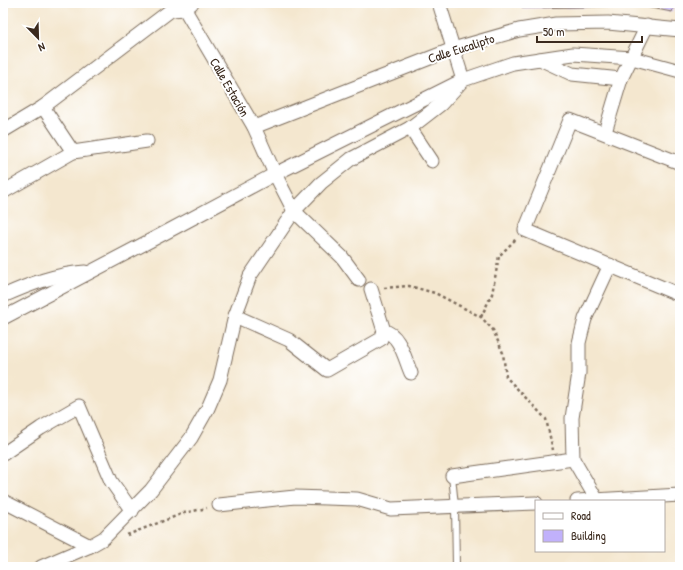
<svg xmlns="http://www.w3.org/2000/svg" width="683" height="570" viewBox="0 0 683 570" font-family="'Patrick Hand',sans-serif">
  <rect width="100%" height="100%" fill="#fff"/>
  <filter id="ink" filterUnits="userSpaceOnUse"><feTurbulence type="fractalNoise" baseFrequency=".025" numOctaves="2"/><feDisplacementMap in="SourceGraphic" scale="8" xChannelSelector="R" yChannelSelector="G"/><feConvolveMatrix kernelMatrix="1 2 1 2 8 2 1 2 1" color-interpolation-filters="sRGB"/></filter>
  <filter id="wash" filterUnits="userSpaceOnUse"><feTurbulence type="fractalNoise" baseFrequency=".012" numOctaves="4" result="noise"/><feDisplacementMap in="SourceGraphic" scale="16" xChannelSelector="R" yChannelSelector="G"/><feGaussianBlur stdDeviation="0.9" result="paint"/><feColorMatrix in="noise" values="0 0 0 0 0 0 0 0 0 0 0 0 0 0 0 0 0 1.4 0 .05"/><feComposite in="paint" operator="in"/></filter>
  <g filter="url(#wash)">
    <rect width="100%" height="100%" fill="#f4e7cf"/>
    <g id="blocks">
      <polygon fill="#c1b1fb" points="521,3 675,3 672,12 640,6 523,8"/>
    </g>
  </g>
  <g filter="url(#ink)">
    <use href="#blocks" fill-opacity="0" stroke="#7c6c5c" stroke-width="1"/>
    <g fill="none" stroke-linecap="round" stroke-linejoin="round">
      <g stroke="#7c6c5c" stroke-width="8">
        <polyline id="lane" points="452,476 455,506 456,567"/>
      </g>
      <g stroke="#7c6c5c" stroke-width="15">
        <g id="street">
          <polyline points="181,3 254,127 275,174 294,211 342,257 359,280"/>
          <polyline points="540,59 572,74 621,79"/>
          <polyline points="43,107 73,152"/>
          <polyline points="254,127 453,49 519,30 556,24 608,23 680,30"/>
          <polyline points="410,128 432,161"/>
          <polyline points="3,131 43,107 171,10 185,9 192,3"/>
          <polyline points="605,132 621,79 647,26"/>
          <polyline points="680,163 570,120 525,230 680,295"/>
          <polyline points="3,192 73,152 147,141"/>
          <path d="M3,296C30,284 56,274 85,272"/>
          <polyline points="235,316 289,340 327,370 381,339 384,331 371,289"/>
          <polyline points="3,318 159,236 275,174 463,80 513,63 573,54 632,58 680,71"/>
          <path d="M384,331C400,334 405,360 411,373"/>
          <polyline points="3,454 41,428 79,406 111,481 132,511"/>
          <polyline points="452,476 573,459"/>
          <polyline points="597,500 573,459 572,418 579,373 579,343 585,319 610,265"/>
          <polyline points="3,501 90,546"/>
          <polyline points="577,501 680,495"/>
          <polyline points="219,505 295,497 357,499 391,509 536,503"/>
          <polyline points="41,567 90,546 104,538 151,490 191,438 208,408 220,380 235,316 250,276 294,211 321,183 351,159 410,128 441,104 463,80 439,3"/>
        </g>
      </g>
      <g stroke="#7c6c5c" stroke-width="2.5" stroke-dasharray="3 3" stroke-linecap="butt">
        <polyline points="384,288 409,286 435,293 481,317 493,330 503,353 506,377 546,419 553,450"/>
        <polyline points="481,317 492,294 499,256 516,239"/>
        <polyline points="127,535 184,513 207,508"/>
      </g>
      <use href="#lane" stroke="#fff" stroke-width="6"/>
      <use href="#street" stroke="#fff" stroke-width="13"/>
    </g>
  </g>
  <g text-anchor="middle" stroke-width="4" stroke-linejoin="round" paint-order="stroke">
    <g font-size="13" fill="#3b2a1e" stroke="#fff">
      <text transform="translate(461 48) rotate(-18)" y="5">Calle Eucalipto</text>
      <text transform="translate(230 87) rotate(60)" y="5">Calle Estación</text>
    </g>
  </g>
  <rect width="683" height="570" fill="none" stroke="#fff" stroke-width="16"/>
  <rect x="535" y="500" width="130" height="52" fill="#ffffff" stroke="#b1aaa5"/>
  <rect x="543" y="513" width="20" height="6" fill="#ffffff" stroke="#b1aaa5"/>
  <text x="571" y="520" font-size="12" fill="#3b2a1e">Road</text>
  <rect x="543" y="530" width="20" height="12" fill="#c1b1fb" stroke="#b1aaa5"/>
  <text x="571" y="540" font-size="12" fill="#3b2a1e">Building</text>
  <g transform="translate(38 38) rotate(157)" stroke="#ffffff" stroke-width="3" paint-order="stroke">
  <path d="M0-3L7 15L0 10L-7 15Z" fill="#3b2a1e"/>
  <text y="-6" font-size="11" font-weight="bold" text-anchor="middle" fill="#3b2a1e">N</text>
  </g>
  <path d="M537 36v6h105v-6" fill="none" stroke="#3b2a1e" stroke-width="2"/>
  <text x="543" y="36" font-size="12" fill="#3b2a1e" stroke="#ffffff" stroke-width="3" paint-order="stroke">50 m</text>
</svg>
